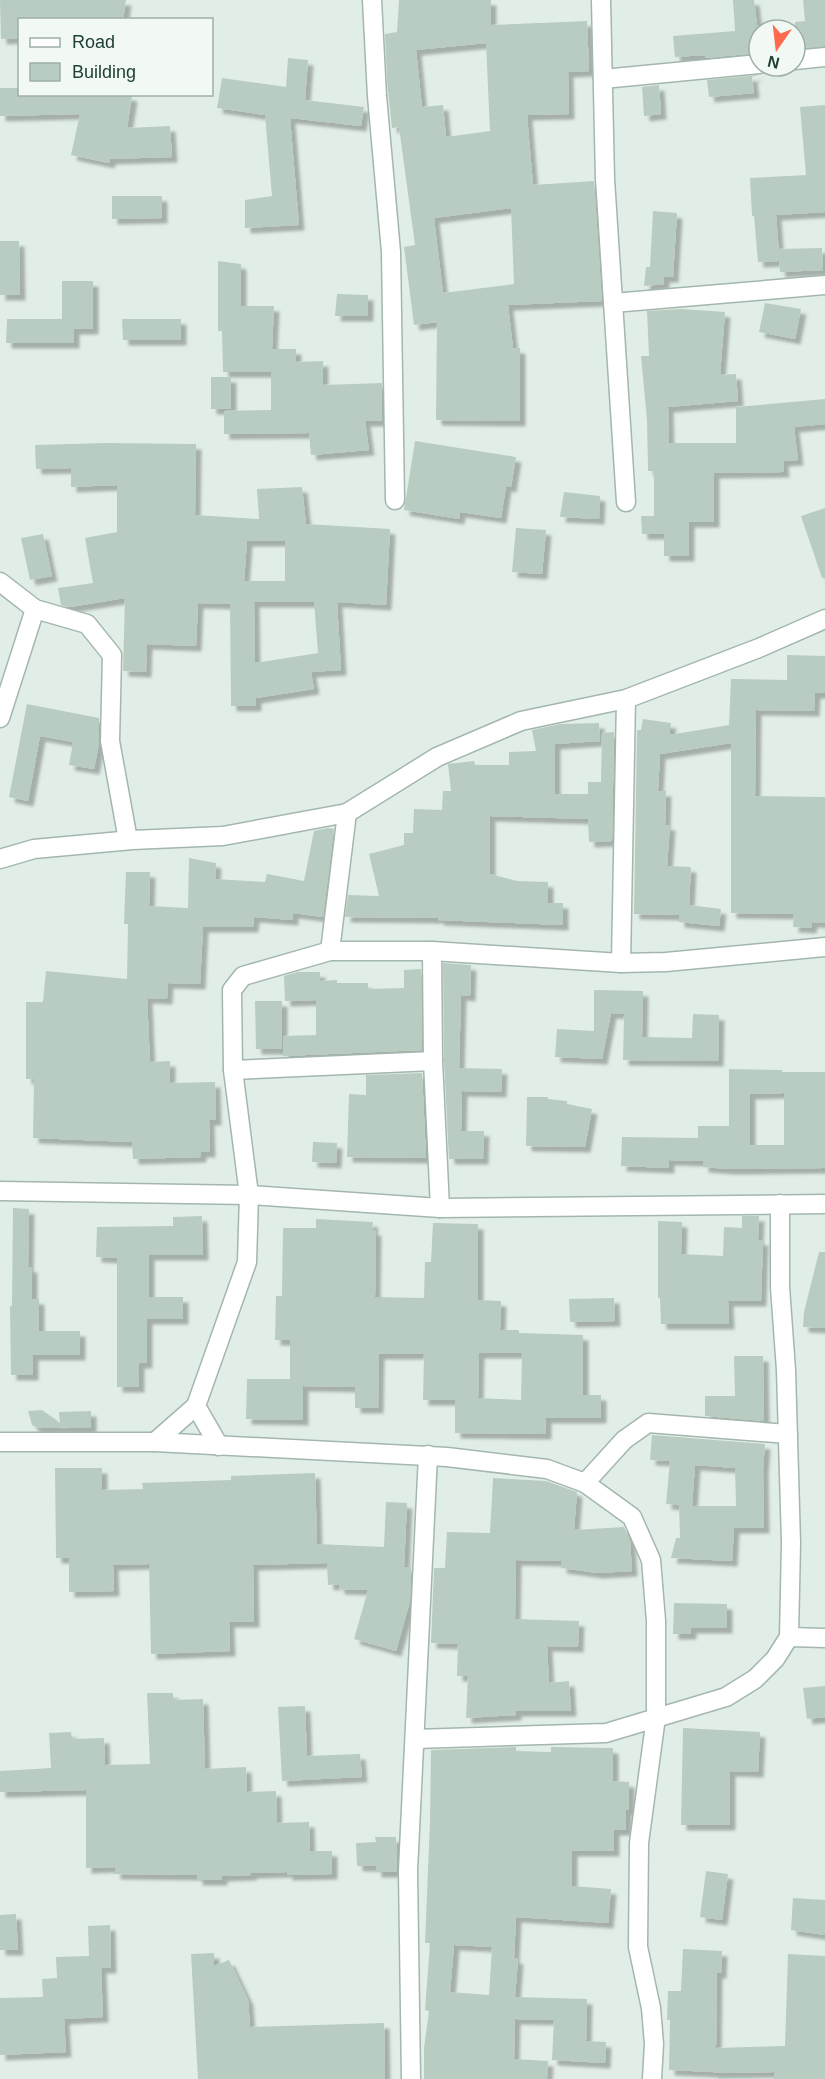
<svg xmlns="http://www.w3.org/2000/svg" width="825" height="2079" viewBox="0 0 825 2079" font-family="Arial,sans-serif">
  <defs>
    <filter id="shadow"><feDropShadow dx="5.5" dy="5.5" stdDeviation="1.5" flood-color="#0004"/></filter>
  </defs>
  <rect width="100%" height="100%" fill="#e1eee7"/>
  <g fill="#b9ccc2" fill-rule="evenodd" filter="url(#shadow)">
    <polygon points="0,0 126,0 123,20 20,20 20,38 1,39"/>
    <path d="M399,0H491V25L587,21L589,71L568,72L569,114L527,115L533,185L594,181L602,301L508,305L513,348H520V421L436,420L437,322L414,325L404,247L415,245L399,127L392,128L387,81L385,34L397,32ZM486,43L490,131L446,137L443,105L422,107L416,50ZM511,208L514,284L443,293L434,218Z"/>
    <polygon points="733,0 754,0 757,25 759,25 759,53 706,58 705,55 675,57 673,36 735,31"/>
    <polygon points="803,0 825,0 825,46 795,49 795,22 805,21"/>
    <polygon points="288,58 308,60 305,100 364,107 361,126 290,118 299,225 245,228 245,200 272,196 265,115 217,108 222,78 286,87"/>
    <polygon points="759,75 752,77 754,93 709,97 707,80"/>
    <polygon points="659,85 661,114 644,116 642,87"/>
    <polygon points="0,88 20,88 20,94 121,94 132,96 127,128 170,126 172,157 110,159 109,163 71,155 80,114 0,116"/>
    <polygon points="825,105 825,212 776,215 779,254 778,249 822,248 823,270 780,272 779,261 758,262 754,216 752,216 750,178 806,175 800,107"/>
    <polygon points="112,196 162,196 162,218 112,219"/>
    <polygon points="653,211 677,213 673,277 664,277 664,284 644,286 646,267 650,267"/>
    <polygon points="0,241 19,241 20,295 0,295"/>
    <polygon points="218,261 241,264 241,306 274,306 272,349 296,349 296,362 323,361 323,385 382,383 382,421 365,421 369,450 311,455 309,433 224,434 224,411 271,410 271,372 223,372 222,331 218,331"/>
    <polygon points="62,281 93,281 93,329 74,329 74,343 6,343 7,319 62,319"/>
    <polygon points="337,294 368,295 368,316 335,316"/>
    <polygon points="765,303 801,309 795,339 759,332"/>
    <polygon points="681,309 725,312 720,375 736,374 738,401 668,407 669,443 736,443 736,407 825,399 825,424 794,427 798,460 783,461 784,472 714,473 714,522 689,522 689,556 664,556 664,534 642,534 641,516 654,516 654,471 648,471 647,420 641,356 649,356 647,311"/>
    <polygon points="122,319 181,319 181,340 123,340"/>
    <rect x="211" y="377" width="20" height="32"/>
    <polygon points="415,441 516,457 511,487 506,486 501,518 460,512 459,519 404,510"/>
    <path d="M106,443L196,444L195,515L259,519L257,489L302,487L306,524L390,529L386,605L337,602L341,670L311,672L314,689L256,698V706H231L230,604L198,603L196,646L147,644L146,672L123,671L125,598L70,607L61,605L58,588L93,583L85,538L117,532V485L71,487V468L36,469L35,445ZM247,541H285V581H244ZM254,602H314L318,653L255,663Z"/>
    <polygon points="564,492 600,496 599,519 560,517"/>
    <polygon points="825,508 825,578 822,578 801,516"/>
    <polygon points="516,528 546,530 542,574 512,572"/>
    <polygon points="43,534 52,576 30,580 21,538"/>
    <polygon points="787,655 825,656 825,693 815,693 814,711 756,710 755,796 825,797 825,923 812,922 811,928 793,927 794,914 731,913 731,743 660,754 658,791 666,791 665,825 670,825 667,866 691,867 689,905 721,909 719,926 679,922 679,915 634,914 637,730 641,730 643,719 671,723 669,735 729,725 731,679 787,680"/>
    <polygon points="27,704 99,718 99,744 94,769 69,765 73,742 40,736 28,801 9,797"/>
    <polygon points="599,723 600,741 555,744 555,794 588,794 588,782 601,782 602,733 614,732 612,841 589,842 588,819 490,816 490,874 517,881 548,882 548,903 563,903 563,925 438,920 439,918 345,917 348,895 379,896 369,854 404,845 404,833 413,833 414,809 442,810 443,791 451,791 448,764 474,761 475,765 509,765 509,752 536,751 532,730 561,724"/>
    <polygon points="328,828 334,829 323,917 293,913 293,920 254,917 253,927 203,927 200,984 168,983 167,999 147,998 150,1062 170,1061 170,1083 215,1082 216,1120 209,1120 210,1152 201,1152 201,1157 133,1159 132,1142 33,1138 34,1079 26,1079 26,1002 43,1002 46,971 127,979 128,924 124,924 126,872 150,872 149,906 188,908 189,858 216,863 215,879 265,882 267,874 304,881 314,831"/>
    <polygon points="443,963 471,965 470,996 461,995 459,1068 502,1069 501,1092 462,1091 461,1131 484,1131 483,1159 449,1159 444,1061"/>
    <polygon points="421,969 422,1050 283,1056 283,1036 316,1035 316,1000 285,1001 284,976 298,972 320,972 320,981 337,980 337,983 368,983 368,989 404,988 404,970"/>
    <polygon points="594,990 643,991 642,1037 692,1038 693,1014 719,1015 718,1061 623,1060 624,1014 611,1013 602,1059 555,1057 557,1029 594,1031"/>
    <polygon points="255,1001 282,1001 282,1049 256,1049"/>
    <path d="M729,1069L782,1070V1072H825V1168L729,1169L703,1167V1161L669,1160V1168L621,1166L622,1137L698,1138V1126H729ZM784,1093V1145H750V1094Z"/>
    <polygon points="422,1073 426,1158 347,1157 349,1094 366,1095 366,1075"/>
    <polygon points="527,1097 548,1097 548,1099 567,1101 567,1104 592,1109 585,1147 526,1146"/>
    <polygon points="313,1142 337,1143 336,1163 312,1162"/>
    <polygon points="13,1208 29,1209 28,1267 32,1267 32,1299 39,1299 39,1331 80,1331 80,1355 33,1355 33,1375 11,1375 10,1306 12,1306"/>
    <polygon points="202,1216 203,1255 149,1255 149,1297 183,1297 183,1319 147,1319 147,1363 139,1363 139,1387 117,1387 117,1258 96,1257 97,1227 173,1226 173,1217"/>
    <polygon points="742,1216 759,1216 758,1240 763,1240 761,1301 728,1301 729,1324 661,1324 660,1298 658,1298 658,1221 682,1222 681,1254 723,1256 724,1227 742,1228"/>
    <path d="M316,1219L373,1222L372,1230H376L375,1297L424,1298L425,1262H431L433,1223L478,1224V1300L501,1301L500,1330H519V1333L583,1335V1395H601V1418H546V1434L455,1433V1400H423L424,1354H379L378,1408H355V1387L303,1386V1420L246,1419L247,1379H290V1340H275L276,1296H282L283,1228H316ZM479,1353H522L521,1400L478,1398Z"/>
    <polygon points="819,1252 825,1252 825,1328 803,1327 804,1312"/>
    <polygon points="614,1298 615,1321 570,1322 569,1299"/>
    <polygon points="734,1356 763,1356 764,1421 705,1416 705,1396 735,1396"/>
    <polygon points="42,1410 60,1423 59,1412 91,1411 91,1428 37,1428 32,1425 28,1411"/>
    <path d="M652,1435L765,1444L763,1470L764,1528H734L732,1561L671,1558L676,1538H680L679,1506H689L666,1504L670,1461L650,1460ZM695,1465L735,1468L736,1506H692Z"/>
    <polygon points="55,1468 102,1468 102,1490 143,1489 142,1483 231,1480 231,1476 315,1473 317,1544 384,1547 386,1502 407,1503 404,1567 411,1567 410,1601 396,1651 354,1639 368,1590 339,1589 339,1584 328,1585 327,1563 253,1565 254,1622 229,1622 230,1651 151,1654 149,1564 113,1565 114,1591 69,1592 69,1558 56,1558"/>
    <polygon points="493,1478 546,1481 577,1492 574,1530 624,1527 630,1541 632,1571 598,1573 561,1568 562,1561 516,1560 515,1619 579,1621 578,1647 547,1646 549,1683 569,1681 571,1711 516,1711 516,1715 466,1718 468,1676 457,1676 458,1644 431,1643 434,1568 445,1568 447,1532 490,1533"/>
    <polygon points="674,1603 727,1604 727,1628 691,1628 691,1634 673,1634"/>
    <polygon points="825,1686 825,1717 807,1719 803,1688"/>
    <polygon points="147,1693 173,1693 173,1700 203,1699 205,1769 246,1767 247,1792 276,1791 277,1823 309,1822 310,1851 332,1851 332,1874 287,1875 287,1872 251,1873 251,1875 222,1876 222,1880 197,1880 197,1875 115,1874 115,1867 86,1868 86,1790 0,1792 0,1771 51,1768 49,1733 71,1732 72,1739 104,1738 105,1765 150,1764"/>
    <polygon points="305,1706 307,1756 360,1754 362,1777 282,1781 278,1707"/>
    <polygon points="683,1728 760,1732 758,1772 730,1771 730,1825 681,1825"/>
    <path d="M516,1747V1751L551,1752V1747L613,1748V1781L629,1782V1810H626V1830H614V1851H572V1886L611,1889L608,1923L516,1917L514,1958L518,1959L515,1997L587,1999L586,2041L606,2042L605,2063L552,2060L554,2020L515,2019L514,2059L548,2061L547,2079H424V2048L429,2011L425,2010L430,1943H425L430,1821L431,1750ZM454,1945L492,1947L489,1995L450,1992Z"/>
    <polygon points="375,1837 396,1837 397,1872 376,1872 376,1866 357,1866 356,1843 376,1842"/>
    <polygon points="706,1871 728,1874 722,1920 700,1917"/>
    <polygon points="793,1898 825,1900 825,1935 791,1930"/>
    <polygon points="16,1914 18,1950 0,1950 0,1915"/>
    <polygon points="110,1925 111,1968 101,1968 103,2017 64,2019 66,2052 0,2055 0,1998 43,1997 42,1979 57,1978 56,1957 89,1956 88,1926"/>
    <polygon points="683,1949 722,1951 721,1973 717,1973 716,2048 785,2046 788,1954 825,1956 825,2079 774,2079 774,2072 713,2073 713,2072 669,2070 670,2020 667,2020 668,1991 681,1991"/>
    <polygon points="214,1953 214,1966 229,1960 248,2000 250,2027 384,2023 385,2079 198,2079 191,1954"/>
  </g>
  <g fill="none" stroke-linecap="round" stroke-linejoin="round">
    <g stroke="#a3b7ae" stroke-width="21">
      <g id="street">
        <polyline points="372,0 377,96 391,252 395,500"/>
        <polyline points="601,0 605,179 626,502"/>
        <polyline points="795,60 825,57"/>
        <polyline points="603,79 759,64"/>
        <polyline points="613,303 825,285"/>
        <polyline points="0,582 35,609 87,624 112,655 110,741 128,840"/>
        <polyline points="0,718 35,609"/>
        <polyline points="0,859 34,849 132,840 223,836 347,813 437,757 521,721 626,699 759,648 825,619"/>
        <polyline points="330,951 347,813"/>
        <polyline points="432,951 433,1061 440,1208"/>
        <polyline points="621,963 626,699"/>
        <polyline points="233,1070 433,1061"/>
        <polyline points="0,1191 249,1195 440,1208 825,1204"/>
        <polyline points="0,1442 155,1442 447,1457 547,1469 585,1483 632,1517 651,1560 656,1621 656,1717 639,1843 638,1947 651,2008 654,2044 652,2079"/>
        <polyline points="155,1442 196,1406"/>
        <polyline points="219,1446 196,1406 247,1262 249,1195 233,1070 232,990 243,976 330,951 432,951 621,963 666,962 825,947"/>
        <polyline points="585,1483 624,1440 648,1423 788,1434"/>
        <polyline points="789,1637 825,1638"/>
        <polyline points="415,1739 606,1733 726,1697 755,1679 775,1659 789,1637 791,1543 786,1370 780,1287 780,1204"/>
        <polyline points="411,2079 408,1871 428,1455"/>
      </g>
    </g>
    <use href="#street" stroke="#fff" stroke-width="18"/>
  </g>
  <rect x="18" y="18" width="195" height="78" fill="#f2f9f5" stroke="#9eafa8" stroke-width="1.5"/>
  <rect x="30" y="38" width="30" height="9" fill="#ffffff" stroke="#9eafa8" stroke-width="1.5"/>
  <text x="72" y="48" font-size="18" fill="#1f4135">Road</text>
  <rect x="30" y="63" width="30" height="18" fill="#b9ccc2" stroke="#9eafa8" stroke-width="1.5"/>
  <text x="72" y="78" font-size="18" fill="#1f4135">Building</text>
  <g transform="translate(777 48) rotate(194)"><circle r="28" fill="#f2f9f5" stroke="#9eafa8" stroke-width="1.5"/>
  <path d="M0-4.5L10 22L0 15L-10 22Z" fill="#ff6a4e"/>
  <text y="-9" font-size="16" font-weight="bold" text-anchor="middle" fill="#1f4135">N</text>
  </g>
</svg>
